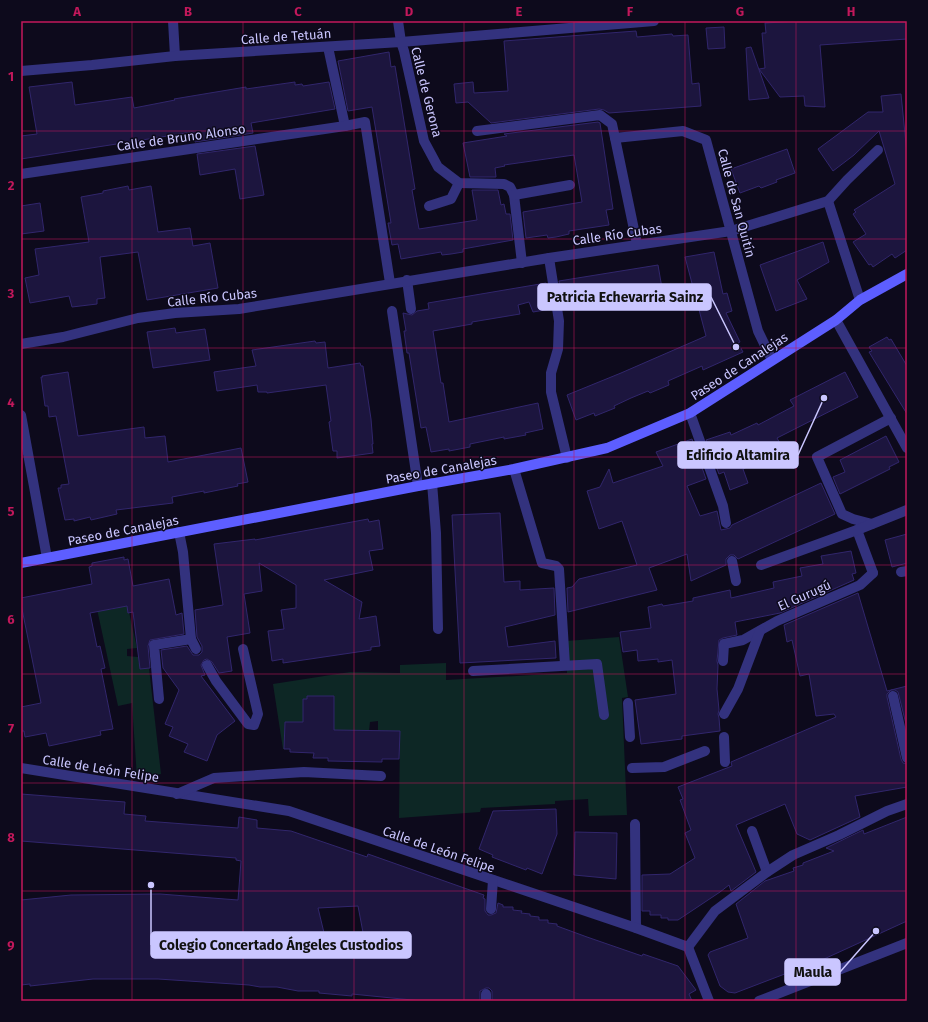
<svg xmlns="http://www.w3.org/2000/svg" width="928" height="1022" viewBox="0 0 928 1022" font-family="'Fira Sans',sans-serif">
  <rect width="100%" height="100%" fill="#0d0a1c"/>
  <g fill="#0d2725">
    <polygon points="127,603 137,648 127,649 127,656 138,657 140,669 149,668 161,774 137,778 132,703 118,706 97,609 108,607 109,610 121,607 121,604"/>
    <polygon points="619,637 628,697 622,698 627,815 589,816 588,799 555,801 555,804 481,808 480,812 399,818 400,731 378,731 378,721 370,722 369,731 330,730 334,722 334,696 307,696 307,699 304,699 306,722 285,722 284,749 283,749 273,684 350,672 400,673 400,665 446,663 446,680 567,673 566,641"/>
  </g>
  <g fill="#1c153e" stroke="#31266c" fill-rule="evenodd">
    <polygon points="799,21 907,21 907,39 820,45 825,107 805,106 804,96 780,97 759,69 765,68 762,33 766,33 765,23"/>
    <polygon points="724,27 725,48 708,49 706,28"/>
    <polygon points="636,31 637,37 672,34 673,36 688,35 692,84 699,83 701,106 609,113 604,110 599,109 491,123 468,102 456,103 454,84 473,82 474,93 508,91 504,41"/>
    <polygon points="751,47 769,98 749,100 746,48"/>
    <polygon points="389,52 391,67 395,66 415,189 412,190 419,229 477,220 472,190 498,190 501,205 504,204 506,214 510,214 513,240 463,249 463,252 451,254 442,255 441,252 401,259 398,244 392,245 388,223 391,223 372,107 348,111 338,61"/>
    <polygon points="72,82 75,105 132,97 134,108 175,100 174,99 246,87 246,89 295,82 295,85 302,84 303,86 329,82 335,109 251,123 253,133 195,142 193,132 21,159 21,136 37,134 29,87"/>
    <polygon points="901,94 907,154 907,250 895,258 892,254 873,267 871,264 869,265 853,242 866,234 853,214 856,212 854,210 895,184 879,131 854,155 833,171 818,149 868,112 883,112 881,96"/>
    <polygon points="598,122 600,123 613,209 606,210 609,225 569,231 569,234 556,237 548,238 547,235 526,238 523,212 582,202 574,155 504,165 505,166 495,168 496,177 470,177 463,143 507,136 504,134"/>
    <polygon points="255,146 264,195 240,199 235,169 200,175 197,154"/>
    <polygon points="787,149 795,173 776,180 777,182 761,188 759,186 740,193 731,169"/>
    <polygon points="128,186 129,190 151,186 158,232 190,228 193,246 210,243 218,288 147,300 138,252 100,257 105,298 97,299 97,304 72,307 69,296 30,303 25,278 39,275 35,249 89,242 81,197 103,193 103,191"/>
    <polygon points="40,203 44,231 21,234 21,206"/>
    <polygon points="823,242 829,262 797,280 807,299 776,311 760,265"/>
    <polygon points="714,252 723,294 727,293 732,311 726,313 740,342 738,343 743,352 703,370 702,366 668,381 669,385 650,393 648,391 631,398 614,406 615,408 595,416 594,413 576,420 567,395 621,373 706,336 685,257"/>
    <polygon points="658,265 663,294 576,308 575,306 563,307 559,281"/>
    <polygon points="546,283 551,309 533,312 529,302 518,305 520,314 472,322 472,324 433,331 441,383 443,383 449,422 538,403 543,429 525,433 526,435 504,439 504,437 470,444 470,447 449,451 449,449 431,452 426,427 421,428 409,353 407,353 404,331 406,331 403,313 412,315 417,311 429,309 428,303"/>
    <polygon points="175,328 176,333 205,329 210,360 153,368 147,332"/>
    <polygon points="887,337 889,340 891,339 907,366 907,414 869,352 872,351 869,347"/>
    <polygon points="315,341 316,343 325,342 328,368 360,363 361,366 363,366 371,419 373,444 372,444 373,453 337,458 337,451 333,451 329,422 331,421 326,385 267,393 267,392 258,392 257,385 217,391 214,372 256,366 252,350"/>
    <polygon points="68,372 78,436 144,427 145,438 165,436 168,462 241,448 248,482 237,484 238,486 204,493 204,491 172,497 173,503 116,510 117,514 91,520 90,517 74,521 74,519 65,520 58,488 61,488 61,485 69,484 56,416 49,417 48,406 45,406 41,377 43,377 42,376"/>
    <polygon points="845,372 858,397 777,438 782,447 765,455 766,458 743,469 748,483 730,490 724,472 719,474 706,440 730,432 731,435 757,423 758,425 794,406 790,400"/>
    <polygon points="886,436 899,462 889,467 890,469 840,494 833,477 845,472 840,460"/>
    <polygon points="692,439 706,479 687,486 700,516 717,511 721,530 730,528 732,525 821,483 835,514 738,559 734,555 730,555 726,559 726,565 691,581 687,554 649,568 657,590 568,612 567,588 572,587 579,579 637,565 622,521 599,529 587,491 600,487 609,469 613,483 663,466 656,452"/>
    <polygon points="500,513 504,582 520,581 520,590 554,588 555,615 505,627 508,647 555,641 556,658 460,663 452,515"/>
    <polygon points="368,519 369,522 379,520 383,549 369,551 373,570 324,580 362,602 359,619 376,616 380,646 371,647 371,650 283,663 283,659 272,661 268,631 284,629 281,610 296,608 296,585 259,563 262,591 244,594 250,633 227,637 232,671 219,673 212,662 207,659 204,660 201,665 205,675 201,676 235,721 217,735 207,761 184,752 188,744 169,736 173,727 165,724 179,690 163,668 161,650 187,646 193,655 199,655 202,652 202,646 197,637 195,610 223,605 214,544 255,539 255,540"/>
    <polygon points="907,534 907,563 892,567 885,540"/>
    <polygon points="851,551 856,573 852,574 854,580 780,613 735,622 737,635 723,638 719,640 717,661 718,665 717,689 719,710 718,714 719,718 720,731 682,736 682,739 641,744 635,700 676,694 672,660 658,662 658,659 638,661 637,650 623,652 620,632 651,628 648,607 662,604 663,606 693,601 693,598 730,590 731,598 774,588 773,582 802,576 800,568 823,564 821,556"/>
    <polygon points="124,557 124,560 128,559 133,586 169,579 176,615 182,613 184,634 150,640 148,646 150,668 140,669 133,612 128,613 127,606 90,613 97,647 100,646 105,668 101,669 113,729 100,731 101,735 49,746 46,733 25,737 24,731 21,731 21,707 41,703 21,604 21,598 92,584 89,567 92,566 92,563"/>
    <polygon points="858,593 887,691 907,686 907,728 898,692 895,690 891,690 887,694 887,697 901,759 903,763 907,764 907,787 855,796 860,817 810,840 797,834 785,804 736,825 756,872 731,891 729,885 720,892 678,920 668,920 668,918 661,918 661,915 650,915 650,911 642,911 642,875 670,874 695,858 685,833 691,830 680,800 683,799 678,787 732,766 731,762 836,717 834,714 816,716 809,674 800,676 792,640 787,642 784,625"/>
    <polygon points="307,696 334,696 334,730 400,731 399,759 382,759 382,762 328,761 328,758 313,758 314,753 290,752 290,749 284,749 285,722 303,722 303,699 307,699"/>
    <path d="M21,794L125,802L124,814L146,816L145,821L238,828L239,817L257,820V828L291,831L367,857L368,854L484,895L483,898L485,899V911L488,915H491L496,913L498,903L503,905V907H513V910L522,911L521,913L530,914V916L539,917V920H548V923L557,924V926L587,937L642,956L643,954L678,966L696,990L689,994L692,1001H492V991L489,988H486L480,991V1001H422L352,994V996L319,993V991H298L277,987H260L249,985L158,979H93L30,986V984L21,985V900L71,895L160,894L238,900L241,861L236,860V858L21,841ZM358,906L365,943L326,941L318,908Z"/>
    <polygon points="556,809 557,834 542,874 527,868 526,870 492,857 493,855 479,849 493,811"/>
    <polygon points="907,817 907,921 824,959 735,993 728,992 720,986 708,955 710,952 748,938 736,904 765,881 794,871 793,868 803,865 803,863 834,851 826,848 863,830 864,834"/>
    <polygon points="575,832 617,833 616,879 574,875"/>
  </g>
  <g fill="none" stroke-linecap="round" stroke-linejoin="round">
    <g stroke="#33327e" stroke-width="10">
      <polyline points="514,469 542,563 556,566 559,569 565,665"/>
      <polyline points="432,483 436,533 438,629"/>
      <polyline points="872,524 853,519 842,514 817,457 891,418"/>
      <polyline points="857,530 873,573"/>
      <polyline points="761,565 857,530 907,510"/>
      <polyline points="901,572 907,571"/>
      <polyline points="191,639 196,649"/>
      <polyline points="207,665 216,681 248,724 254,725 258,714 243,649"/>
      <polyline points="473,671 597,664 604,715"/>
      <polyline points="159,699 154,645 191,639 183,552 179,532"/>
      <polyline points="635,824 636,928"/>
    </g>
    <g stroke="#33327e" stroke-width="10">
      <polyline points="173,21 175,56"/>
      <polyline points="398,21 401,42 404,51 424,141 438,167 459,183 504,184 510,187 514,195 522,263"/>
      <polyline points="328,47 345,126"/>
      <polyline points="21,71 92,65 175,56 401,42 654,21"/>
      <polyline points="477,131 600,115 612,124 615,138"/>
      <polyline points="21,174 345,126 365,122 390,283"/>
      <polyline points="514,195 570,185"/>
      <polyline points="828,201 860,300"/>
      <polyline points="429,206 451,199 459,183"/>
      <polyline points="637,244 615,138 683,131 706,140 758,331 772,360"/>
      <polyline points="549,258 559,321 558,349 551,373 551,392 567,458"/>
      <polyline points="407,280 411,309"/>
      <polyline points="392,311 418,486"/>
      <polyline points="836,320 907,448"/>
      <polyline points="21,344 63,337 138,318 175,313 239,309 549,258 731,231 828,201 847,180 878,150"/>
      <polyline points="690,413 723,506 726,523"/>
      <polyline points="21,415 47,558"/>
      <polyline points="732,561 736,581"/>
      <polyline points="723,661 724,644 743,640 777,621 860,585 873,573"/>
      <polyline points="893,696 907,758"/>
      <polyline points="628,703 630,737"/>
      <polyline points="724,714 738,689 760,631"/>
      <polyline points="724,737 725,762"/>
      <polyline points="21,768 289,811 636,928 688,947"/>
      <polyline points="632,768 664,767 705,751"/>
      <polyline points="177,794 214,778 304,772 381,776"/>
      <polyline points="752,831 767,872"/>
      <polyline points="491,909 493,880"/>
      <polyline points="688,947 715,911 767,872 793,855 839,835 887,811 907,804"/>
      <polyline points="688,947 709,1001"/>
      <polyline points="486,1001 486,994"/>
      <polyline points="759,1001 907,943"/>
    </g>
    <polyline stroke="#5d5eff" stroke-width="10" points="21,563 418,486 514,469 607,448 690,413 836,320 860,300 907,274"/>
  </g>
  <path fill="none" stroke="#c2185b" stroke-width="1" stroke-opacity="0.55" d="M132,21V1001M243,21V1001M354,21V1001M464,21V1001M574,21V1001M685,21V1001M796,21V1001M21,131H907M21,239H907M21,348H907M21,457H907M21,565H907M21,674H907M21,783H907M21,891H907"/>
  <g text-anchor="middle" stroke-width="3" stroke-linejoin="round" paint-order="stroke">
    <g font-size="13" fill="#cac6ff" stroke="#0d0a1c">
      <text transform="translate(286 36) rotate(-4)" y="5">Calle de Tetuán</text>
      <text transform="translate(427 92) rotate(76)" y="5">Calle de Gerona</text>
      <text transform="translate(181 137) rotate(-8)" y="5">Calle de Bruno Alonso</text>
      <text transform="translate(737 203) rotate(75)" y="5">Calle de San Quitín</text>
      <text transform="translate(617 234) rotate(-8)" y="5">Calle Río Cubas</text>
      <text transform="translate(212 297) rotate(-6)" y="5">Calle Río Cubas</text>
      <text transform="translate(739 366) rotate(-33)" y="5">Paseo de Canalejas</text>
      <text transform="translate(441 469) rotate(-10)" y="5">Paseo de Canalejas</text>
      <text transform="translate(123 530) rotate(-11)" y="5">Paseo de Canalejas</text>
      <text transform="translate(804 595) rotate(-24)" y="5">El Gurugú</text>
      <text transform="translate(101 768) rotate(9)" y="5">Calle de León Felipe</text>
      <text transform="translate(439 849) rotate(19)" y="5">Calle de León Felipe</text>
    </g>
  </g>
  <path fill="none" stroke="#cac6ff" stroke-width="1.5" d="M736 347L711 297M824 398L798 455M151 885L151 945M876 931L840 972"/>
  <g fill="#cac6ff" stroke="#0d0a1c" stroke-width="1.5">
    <circle cx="736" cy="347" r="4"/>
    <circle cx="824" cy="398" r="4"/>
    <circle cx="151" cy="885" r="4"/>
    <circle cx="876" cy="931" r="4"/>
  </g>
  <g fill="#cac6ff" stroke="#cac6ff" stroke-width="1.5">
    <rect x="538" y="284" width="173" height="26" rx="4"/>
    <rect x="678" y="442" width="120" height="26" rx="4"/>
    <rect x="151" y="932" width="260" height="26" rx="4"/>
    <rect x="785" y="959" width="55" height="26" rx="4"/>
  </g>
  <g font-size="14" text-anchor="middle" font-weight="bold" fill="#111">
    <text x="625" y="302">Patricia Echevarria Sainz</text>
    <text x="738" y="460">Edificio Altamira</text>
    <text x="281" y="950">Colegio Concertado Ángeles Custodios</text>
    <text x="813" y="977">Maula</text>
  </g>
  <rect width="928" height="1022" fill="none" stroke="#0d0a1c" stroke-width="44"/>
  <rect x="22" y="22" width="884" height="978" fill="none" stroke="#c2185b" stroke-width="1.5"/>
  <g font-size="13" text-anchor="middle" font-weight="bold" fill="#c2185b">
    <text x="77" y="16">A</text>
    <text x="188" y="16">B</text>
    <text x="298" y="16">C</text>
    <text x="409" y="16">D</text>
    <text x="519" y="16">E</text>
    <text x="630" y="16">F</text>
    <text x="740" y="16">G</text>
    <text x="851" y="16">H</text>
    <text x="11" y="81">1</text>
    <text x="11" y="190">2</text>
    <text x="11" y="298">3</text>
    <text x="11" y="407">4</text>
    <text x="11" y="516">5</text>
    <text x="11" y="624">6</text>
    <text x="11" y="733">7</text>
    <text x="11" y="842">8</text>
    <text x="11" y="950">9</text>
  </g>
</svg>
